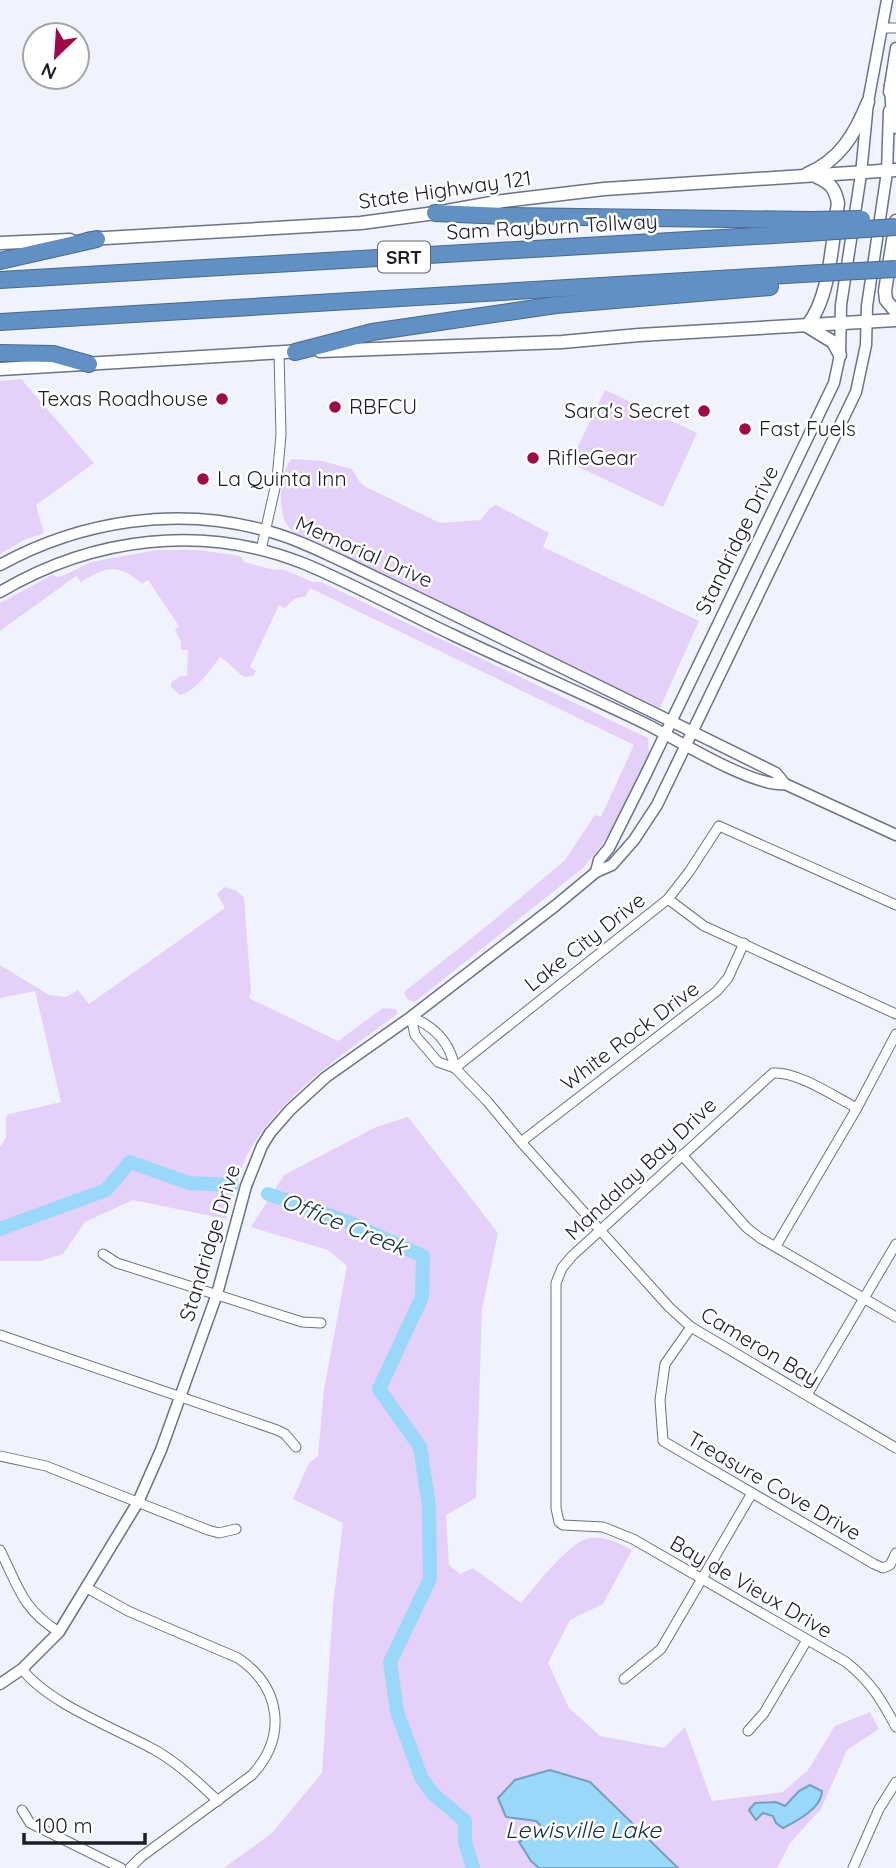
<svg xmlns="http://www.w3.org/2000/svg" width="896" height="1868" viewBox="0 0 896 1868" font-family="Quicksand,sans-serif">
  <rect width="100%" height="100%" fill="#f0f3fd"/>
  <g fill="#e5d0f9">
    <polygon points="21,379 94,463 36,505 44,533 24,540 0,554 0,381"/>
    <polygon points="605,390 697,433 663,507 570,463"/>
    <path d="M292,459L322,461L352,469L359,481L364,486L440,523L480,520L490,508L496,505L549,533L543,547L699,621L660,708L300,538C294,533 288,528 285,521C278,507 280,469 292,459Z"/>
    <path d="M156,550H196L235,555L241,557L244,562L270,569L285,570L312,582H321L648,738L649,755L616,822L601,846L583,868L421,997L414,1002L407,999L404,992L493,921L565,860L595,815L601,817L634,745L310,588L306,596L294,599L285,608L279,605L250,667L256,671L253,676L244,677C235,670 230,663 220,657C210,670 196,691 180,695L171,687V683L180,676H187L188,650H181V642L175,630L179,626L148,580L142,584C118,563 107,566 81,582L76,576L0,631V603L52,575L59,577L67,574L91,562Z"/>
    <path d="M224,887L235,890L244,897L251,992L249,998L338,1041L383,1008L396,1009L397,1014C345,1053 286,1091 251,1148C240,1165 233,1199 226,1219L133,1200L85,1222L63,1254L40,1261H0V1147L6,1138V1117L9,1114L61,1102L35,991L0,998V965L49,995L66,997L78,990L89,1004L225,908L217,894Z"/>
    <path d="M408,1117L498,1233L482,1309L476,1498L446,1515L449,1565L460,1574L473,1568L521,1603C535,1587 569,1541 590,1538C606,1536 618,1543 632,1550L603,1604L570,1620L548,1663L569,1708L600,1736L664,1748L685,1727L712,1801L783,1792L808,1770L835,1726L870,1712L879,1729L847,1750L821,1809L791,1842L777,1868H678L590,1782L506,1817L536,1821L544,1829L531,1861L539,1868H224L272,1833L322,1773L333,1606L343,1523L293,1499L309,1463L318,1456L324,1389L347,1266L328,1250L251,1227L284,1175L376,1127Z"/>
  </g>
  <g fill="#99d8f9" stroke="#73a0ba" stroke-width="2">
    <polygon points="550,1770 590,1782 678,1868 539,1868 531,1861 519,1842 544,1829 536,1821 506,1817 498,1798 515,1780"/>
    <path d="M810,1785L822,1791C822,1808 797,1821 783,1828L776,1823L773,1816L763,1813L756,1820L749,1810L755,1803L776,1802L785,1806L799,1791Z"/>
  </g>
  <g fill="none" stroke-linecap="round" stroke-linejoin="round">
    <g stroke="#99d8f9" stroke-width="14">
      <polyline points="268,1194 346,1221 423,1256 422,1297 379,1389 420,1447 429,1506 430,1579 390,1662 397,1712 421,1777 433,1794 465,1821 465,1842 473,1868"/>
      <polyline points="0,1229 106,1190 130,1162 189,1183 232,1185"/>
    </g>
    <g stroke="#6b7388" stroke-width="11">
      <g id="minor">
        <polyline points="882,28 896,28"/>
        <polyline points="261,550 277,479 281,435 279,353"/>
        <polyline points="668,899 704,926 896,1014"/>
        <polyline points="411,1017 415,1035 438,1062 455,1068 487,1101 521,1142 669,1307 691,1327 896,1448"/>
        <path d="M411,1017C434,1026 450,1042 455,1068"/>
        <polyline points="455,1068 668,899 689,872 719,826 896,905"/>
        <path d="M857,1108C835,1097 797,1071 773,1073L572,1256L562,1268L556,1283V1508L559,1522L563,1525L603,1527L633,1539L846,1662C871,1682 881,1699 896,1727"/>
        <polyline points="521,1142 717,991 728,978 744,943"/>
        <polyline points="682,1155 747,1228 760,1238 896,1317"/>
        <polyline points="776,1246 857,1108 896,1034"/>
        <polyline points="103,1254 117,1263 302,1322 321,1323"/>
        <polyline points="691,1327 665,1364 660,1400 663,1441 874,1564 883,1568 890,1565 896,1553"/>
        <polyline points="0,1335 277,1430 285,1434 296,1447"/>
        <polyline points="807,1395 896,1244"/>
        <polyline points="0,1456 46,1466 208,1530 219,1533 236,1529"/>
        <path d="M0,1550C18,1586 22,1609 59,1632"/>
        <path d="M87,1588L128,1611L238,1658C282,1688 287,1737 252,1775L141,1857L130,1868"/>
        <path d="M22,1669C49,1704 115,1728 155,1750C179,1764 198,1782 218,1801"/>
        <polyline points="624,1679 661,1649 752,1493"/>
        <polyline points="748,1731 764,1713 807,1640"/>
        <polyline points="22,1810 30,1823 121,1868"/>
        <polyline points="853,1868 879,1809 896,1782"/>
      </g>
    </g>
    <g stroke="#6b7388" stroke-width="13">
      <g id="tertiary">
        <polyline points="889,92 896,48"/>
        <path d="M0,565C80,521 178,505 267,531C294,538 320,551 346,563C379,579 413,595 446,611C556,664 666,719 776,773L785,784L896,835"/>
        <path d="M0,592C93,537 203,523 305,564C355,585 404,612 453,635C518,666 585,694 650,726C681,742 753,787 785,784"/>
        <polyline points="596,872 599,860 609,848 645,776 834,383 840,355 841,305 861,174 868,102 887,0"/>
        <polyline points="0,1684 22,1669 59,1632 138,1502 161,1450 217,1294 246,1186 262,1146 270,1133 290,1110 326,1077 411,1017 555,906 596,872 612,865 634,840 657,805 856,392 866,345 867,306 887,172 889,111"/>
      </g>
    </g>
    <g stroke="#6b7388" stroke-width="15">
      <g id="secondary">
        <polyline points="891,85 893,118 896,127"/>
        <path d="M807,174C840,160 855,134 868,102"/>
        <polyline points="896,221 885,291 886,300 896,312"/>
        <polyline points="88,239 361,223 435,213 503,201 604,189 896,170"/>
        <polyline points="0,243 70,240"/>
        <path d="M807,326C831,296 832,240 838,203C835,189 831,183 817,177"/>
        <polyline points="807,326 833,342 840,355"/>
        <polyline points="320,351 562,342 639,335 896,320"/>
        <polyline points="0,369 302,351"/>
      </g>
    </g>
    <g stroke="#48698d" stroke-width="18">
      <g id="motorway">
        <polyline points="435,213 504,216 810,220"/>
        <polyline points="0,261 97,239"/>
        <polyline points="0,280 807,233"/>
        <polyline points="0,322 802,274"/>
        <polyline points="295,352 372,332 556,305 770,287"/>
        <polyline points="0,353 53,354 89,364"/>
      </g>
    </g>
    <use href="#minor" stroke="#fff" stroke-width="9"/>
    <use href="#tertiary" stroke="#fff" stroke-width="10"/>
    <use href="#secondary" stroke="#fff" stroke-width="12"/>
    <use href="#motorway" stroke="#6191c4" stroke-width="16"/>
    <g stroke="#48698d" stroke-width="18" stroke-linecap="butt">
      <g id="motorway-bridge">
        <polyline points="810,220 862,219"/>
        <polyline points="807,233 896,227"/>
        <polyline points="802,274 896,269"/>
      </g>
    </g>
    <use href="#motorway-bridge" stroke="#6191c4" stroke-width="16"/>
  </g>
  <g fill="#a1084a" stroke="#fff" stroke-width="2.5">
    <circle cx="222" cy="399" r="7"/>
    <circle cx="335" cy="407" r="7"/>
    <circle cx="704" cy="411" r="7"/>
    <circle cx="745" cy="429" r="7"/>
    <circle cx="533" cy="458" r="7"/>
    <circle cx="203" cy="479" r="7"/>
  </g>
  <g text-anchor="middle" stroke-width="5" stroke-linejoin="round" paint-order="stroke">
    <rect fill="#fff" stroke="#5f6268" stroke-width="2" x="378" y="241.5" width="52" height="31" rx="5"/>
    <g font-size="19" font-weight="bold" fill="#1b1e27">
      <text x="404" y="264">SRT</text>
    </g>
    <g font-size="21" fill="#1b1e27" stroke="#fff">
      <text transform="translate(445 190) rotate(-8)" y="7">State Highway 121</text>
      <text transform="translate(552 227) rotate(-3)" y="7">Sam Rayburn Tollway</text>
      <text transform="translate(737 540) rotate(-64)" y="7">Standridge Drive</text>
      <text transform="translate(364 552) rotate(24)" y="7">Memorial Drive</text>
      <text transform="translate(585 942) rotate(-38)" y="7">Lake City Drive</text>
      <text transform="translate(630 1036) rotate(-37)" y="7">White Rock Drive</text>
      <text transform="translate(641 1169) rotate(-43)" y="7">Mandalay Bay Drive</text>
      <text transform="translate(210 1243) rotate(-73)" y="7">Standridge Drive</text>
      <text transform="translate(760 1347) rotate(31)" y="7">Cameron Bay</text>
      <text transform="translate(774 1486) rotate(30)" y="7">Treasure Cove Drive</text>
      <text transform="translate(751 1587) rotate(30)" y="7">Bay de Vieux Drive</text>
    </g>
    <g font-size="21" fill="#1b1e27" stroke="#fff" text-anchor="start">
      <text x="208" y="406" text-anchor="end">Texas Roadhouse</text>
      <text x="349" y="414">RBFCU</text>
      <text x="690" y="418" text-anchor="end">Sara's Secret</text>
      <text x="759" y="436">Fast Fuels</text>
      <text x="547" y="465">RifleGear</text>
      <text x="217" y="486">La Quinta Inn</text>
    </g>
    <g font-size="23" font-style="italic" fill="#12303e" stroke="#fff">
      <text transform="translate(344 1224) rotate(22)" y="8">Office Creek</text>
      <text x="583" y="1838">Lewisville Lake</text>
    </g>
  </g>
  <g transform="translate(56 56) rotate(205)"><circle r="33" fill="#ffffff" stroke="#a4a5a9" stroke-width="2"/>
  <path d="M0-5L12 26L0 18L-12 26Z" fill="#a1084a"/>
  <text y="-10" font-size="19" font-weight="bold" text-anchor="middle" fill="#1b1e27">N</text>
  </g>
  <path d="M24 1833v10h121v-10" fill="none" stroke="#1b1e27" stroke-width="3.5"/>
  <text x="35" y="1833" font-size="21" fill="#1b1e27" stroke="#ffffff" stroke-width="5" paint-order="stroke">100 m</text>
</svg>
